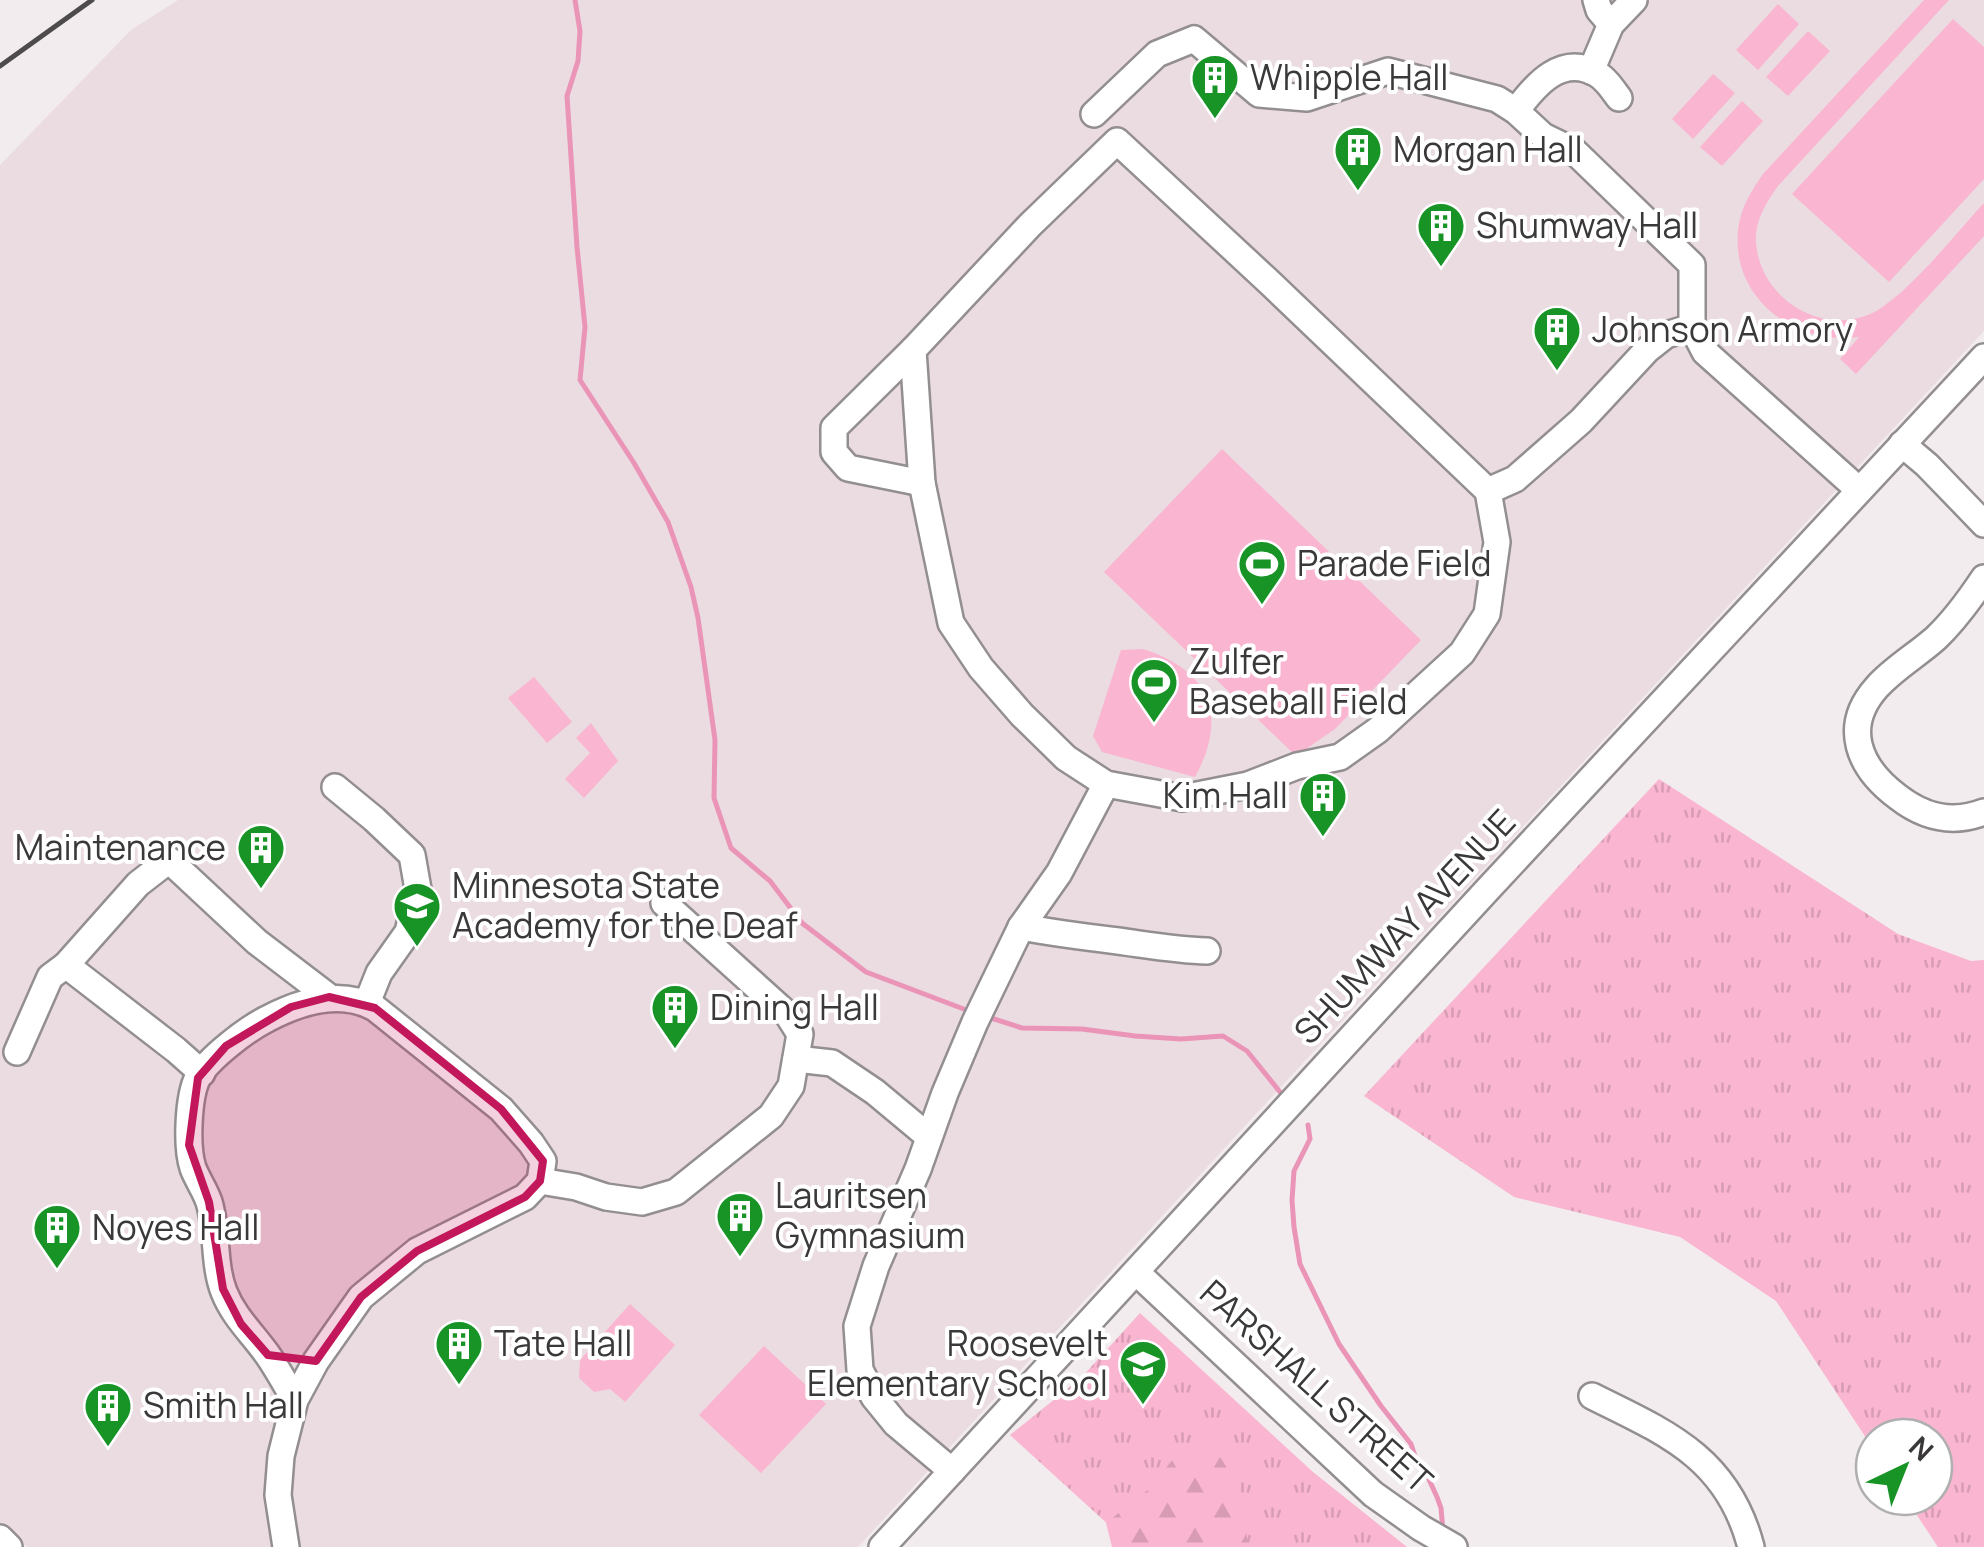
<svg xmlns="http://www.w3.org/2000/svg" width="1984" height="1547" viewBox="0 0 1984 1547" font-family="Manrope,sans-serif">
  <defs>
    <pattern id="grass-tufts" width="24" height="20" patternUnits="userSpaceOnUse" patternTransform="scale(2.5)"><rect width="24" height="20" fill="#fab5d0"/><path d="M3 7l-1-3M5 7V3M7 7l1-3M15 17l-1-3M17 17v-4M19 17l1-3" fill="none" stroke="#d79cb3"/></pattern>
    <pattern id="forest-firs" width="22" height="20" patternUnits="userSpaceOnUse" patternTransform="scale(2.5)"><rect width="22" height="20" fill="#fab5d0"/><path d="M5 1l3.5 6h-7zM16 11l3.5 6h-7z" fill="#d79cb3"/></pattern>
  </defs>
  <rect width="100%" height="100%" fill="#f2ecee"/>
  <polygon fill="#ebdce1" points="178,0 1984,0 1984,331 1278,1090 858,1547 27,1547 15,1536 0,1547 0,165 131,30"/>
  <g fill="url(#grass-tufts)">
    <polygon points="1659,779 1898,934 1971,961 1984,960 1984,1547 1938,1547 1905,1497 1934,1497 1934,1437 1874,1437 1874,1450 1776,1301 1680,1237 1514,1197 1364,1096"/>
    <polygon points="1140,1313 1313,1472 1407,1547 1133,1547 1010,1435 1081,1378"/>
  </g>
  <polygon fill="url(#forest-firs)" points="1197,1450 1221,1458 1242,1494 1248,1547 1112,1547 1106,1523 1149,1489 1174,1458"/>
  <g fill="#fab5d0">
    <path d="M1924,0H1949L1778,186C1768,200 1757,217 1756,235C1754,292 1815,336 1868,315C1903,301 1957,232 1984,203V236L1856,374L1840,359L1859,337C1796,346 1731,299 1738,230C1740,209 1751,191 1763,174Z"/>
    <polygon points="1778,4 1799,24 1758,70 1736,50"/>
    <polygon points="1953,19 1984,47 1984,179 1889,282 1792,194"/>
    <polygon points="1808,31 1830,51 1788,96 1766,77"/>
    <polygon points="1713,74 1735,93 1693,139 1672,119"/>
    <polygon points="1742,101 1763,121 1722,166 1700,147"/>
    <polygon points="1222,449 1421,640 1335,729 1296,756 1104,572"/>
    <path d="M1143,649C1209,670 1229,715 1195,777L1102,752L1093,736L1121,650Z"/>
    <polygon points="534,677 572,722 547,743 508,698"/>
    <polygon points="591,723 618,761 584,798 565,779 590,753 576,738"/>
    <polygon points="630,1304 675,1345 625,1402 610,1389 594,1392 579,1378 580,1360"/>
    <polygon points="764,1346 826,1404 761,1473 699,1415"/>
  </g>
  <g fill="none" stroke-linecap="round" stroke-linejoin="round">
    <g stroke="#ea95b7" stroke-width="5">
      <polyline points="575,0 580,31 578,61 567,96 577,247 585,327 580,380 634,463 668,522 691,587 698,618 715,740 714,798 731,848 770,881 802,923 866,972 969,1011"/>
      <polyline points="985,1016 1022,1028 1082,1029 1135,1036 1181,1039 1223,1036 1247,1051 1280,1092"/>
      <polyline points="1308,1125 1310,1139 1294,1171 1292,1200 1294,1227 1300,1264 1339,1344 1381,1406 1411,1444 1416,1459 1426,1473 1437,1497 1441,1508 1443,1531"/>
    </g>
    <g stroke="#938e90" stroke-width="30">
      <g id="minor">
        <polyline points="1596,0 1599,10 1611,24"/>
        <polyline points="1591,71 1611,24 1634,0"/>
        <path d="M1516,111C1535,85 1562,53 1597,74C1606,79 1613,90 1619,98"/>
        <polyline points="1094,114 1157,54 1194,39 1259,94 1307,98 1388,71 1497,99 1516,111 1543,136 1574,151 1692,265 1692,327 1705,352 1859,490"/>
        <polygon points="1117,141 1268,281 1488,491 1497,542 1487,614 1462,653 1378,730 1340,757 1297,766 1248,785 1182,798 1106,784 1066,758 1022,715 981,668 951,623 922,483 913,350 1030,225"/>
        <polyline points="913,350 834,428 834,452 848,468 922,483"/>
        <polyline points="1902,444 1927,465 1984,524"/>
        <polyline points="1488,491 1515,479 1581,421 1647,350 1666,335 1692,327"/>
        <path d="M1984,578C1970,599 1955,620 1936,638C1917,655 1894,668 1877,687C1841,727 1859,768 1898,797C1925,818 1953,824 1984,812"/>
        <polyline points="335,787 374,819 412,855 418,889 408,932 379,973 367,1003"/>
        <path d="M1021,927C1054,933 1085,937 1118,941C1148,945 1176,950 1207,951"/>
        <polyline points="17,1052 50,977 66,965"/>
        <polyline points="796,1059 832,1063 875,1092 929,1137"/>
        <polyline points="202,1073 176,1050 66,965 138,884 169,860 257,942 329,997"/>
        <polyline points="540,1181 576,1187 606,1197 642,1202 676,1192 771,1116 791,1086 800,1034 788,1015 664,903"/>
        <polyline points="1136,1272 1373,1494 1421,1528 1454,1547"/>
        <path d="M1592,1396C1667,1433 1728,1458 1751,1547"/>
        <polyline points="952,1471 896,1424 874,1397 860,1370 857,1326 876,1266 918,1169 945,1093 975,1022 1021,927 1059,873 1106,784"/>
        <polyline points="0,1538 9,1547"/>
        <path d="M286,1547L278,1495L281,1456L295,1400L316,1361L361,1297L417,1251L525,1197L540,1181L543,1161L531,1143L501,1109L375,1008C340,989 301,1001 267,1019C247,1029 209,1058 198,1077C188,1096 186,1147 193,1168C197,1179 205,1190 209,1202C218,1231 213,1264 224,1292C234,1317 252,1333 267,1354C277,1368 286,1385 295,1400"/>
        <polyline points="882,1547 1489,888 1984,357"/>
      </g>
    </g>
    <use href="#minor" stroke="#fff" stroke-width="25"/>
    <polyline stroke="#4d4b4c" stroke-width="5" points="0,66 92,0"/>
  </g>
  <path fill="#c2185b" fill-opacity="0.2" stroke="#c2185b" stroke-width="8" stroke-linejoin="round" d="M329,997L375,1008L501,1109L543,1161L540,1181L525,1197L417,1251L361,1297L316,1361L268,1355L241,1324L223,1289L209,1202L189,1145L198,1078L226,1046L291,1007Z"/>
  <defs>
    <g id="building-pin" transform="scale(2.5)"><path d="M0 17L-7.5 6A9.5 9.5 0 1 1 7.5 6Z" fill="#189426" stroke="#fff"/><path d="M-4-6H4V6H1V3H-1V6H-4ZM-2.5-4.3h1.7v1.8h-1.7ZM.8-4.3h1.7v1.8H.8ZM-2.5-1h1.7V.8h-1.7ZM.8-1h1.7V.8H.8Z" fill="#fff"/></g>
    <g id="stadium-pin" transform="scale(2.5)"><path d="M0 17L-7.5 6A9.5 9.5 0 1 1 7.5 6Z" fill="#189426" stroke="#fff"/><path d="M0-5a6.5 5 0 1 0 0 10a6.5 5 0 1 0 0-10ZM-3.5-1.8h7v3.6h-7Z" fill="#fff"/></g>
    <g id="school-pin" transform="scale(2.5)"><path d="M0 17L-7.5 6A9.5 9.5 0 1 1 7.5 6Z" fill="#189426" stroke="#fff"/><path d="M0-5L7-2L0 1L-7-2ZM-4 1L0 2.5L4 1V4Q0 6-4 4Z" fill="#fff"/></g>
  </defs>
  <g fill-rule="evenodd">
    <use href="#building-pin" x="1215" y="78"/>
    <use href="#building-pin" x="1358" y="150"/>
    <use href="#building-pin" x="1441" y="226"/>
    <use href="#building-pin" x="1557" y="330"/>
    <use href="#stadium-pin" x="1262" y="564"/>
    <use href="#stadium-pin" x="1154" y="682"/>
    <use href="#building-pin" x="1323" y="796"/>
    <use href="#building-pin" x="261" y="848"/>
    <use href="#school-pin" x="417" y="906"/>
    <use href="#building-pin" x="675" y="1008"/>
    <use href="#building-pin" x="740" y="1216"/>
    <use href="#building-pin" x="57" y="1228"/>
    <use href="#building-pin" x="459" y="1344"/>
    <use href="#school-pin" x="1143" y="1364"/>
    <use href="#building-pin" x="108" y="1406"/>
  </g>
  <g text-anchor="middle" stroke-width="8" stroke-linejoin="round" paint-order="stroke">
    <g font-size="35" fill="#3a3839" stroke="#fff" text-anchor="start">
      <text x="1250" y="90">Whipple Hall</text>
      <text x="1393" y="162">Morgan Hall</text>
      <text x="1476" y="238">Shumway Hall</text>
      <text x="1592" y="342">Johnson Armory</text>
      <text x="1297" y="576">Parade Field</text>
      <text x="1189" y="674">Zulfer<tspan x="1189" dy="40">Baseball Field</tspan></text>
      <text x="1288" y="808" text-anchor="end">Kim Hall</text>
      <text x="226" y="860" text-anchor="end">Maintenance</text>
      <text x="452" y="898">Minnesota State<tspan x="452" dy="40">Academy for the Deaf</tspan></text>
      <text x="710" y="1020">Dining Hall</text>
      <text x="775" y="1208">Lauritsen<tspan x="775" dy="40">Gymnasium</tspan></text>
      <text x="92" y="1240">Noyes Hall</text>
      <text x="494" y="1356">Tate Hall</text>
      <text x="1108" y="1356" text-anchor="end">Roosevelt<tspan x="1108" dy="40">Elementary School</tspan></text>
      <text x="143" y="1418">Smith Hall</text>
    </g>
    <g font-size="35" fill="#3a3839" stroke="#fff">
      <text transform="translate(1405 927) rotate(-47)" y="12">SHUMWAY AVENUE</text>
      <text transform="translate(1316 1387) rotate(42)" y="12">PARSHALL STREET</text>
    </g>
  </g>
  <g transform="translate(1904 1467) rotate(43)"><circle r="48" fill="#ffffff" stroke="#b0afb0" stroke-width="2.5"/>
  <path d="M0-8L18 38L0 25L-18 38Z" fill="#189426"/>
  <text y="-15" font-size="28" font-weight="bold" text-anchor="middle" fill="#3a3839">N</text>
  </g>
</svg>
